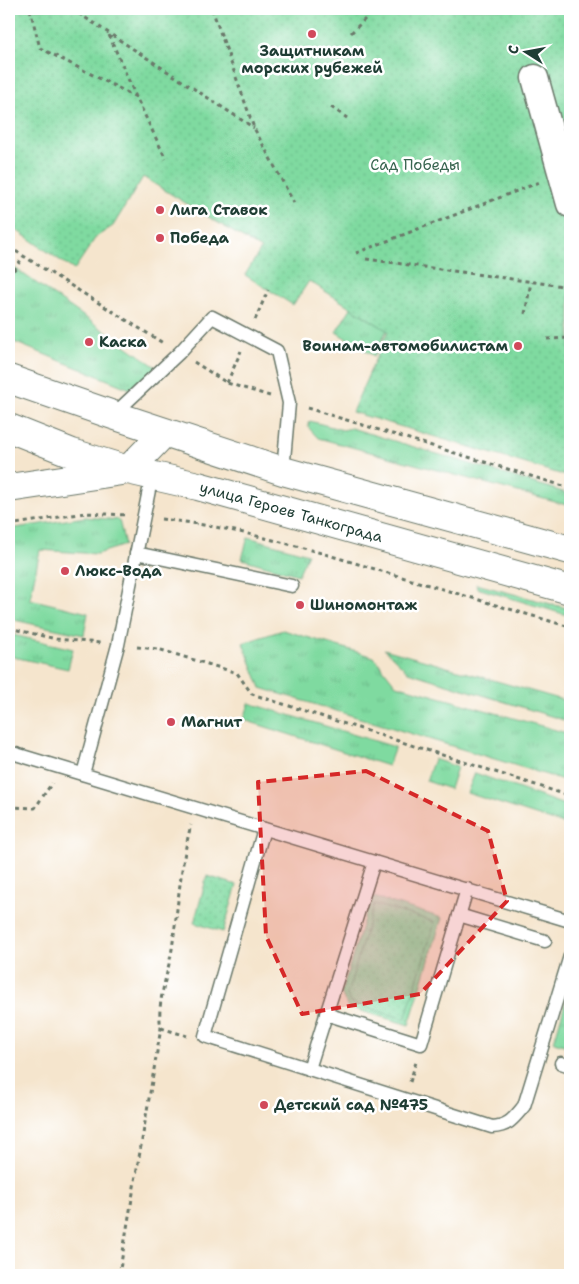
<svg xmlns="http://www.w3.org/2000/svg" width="579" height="1284" viewBox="0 0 579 1284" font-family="'Shantell Sans',sans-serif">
  <defs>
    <pattern id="grass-tufts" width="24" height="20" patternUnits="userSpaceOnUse" patternTransform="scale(1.25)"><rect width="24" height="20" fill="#7fdaa0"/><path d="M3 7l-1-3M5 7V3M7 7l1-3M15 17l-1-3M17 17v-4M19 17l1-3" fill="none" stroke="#6dbc8a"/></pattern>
    <pattern id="park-dots" width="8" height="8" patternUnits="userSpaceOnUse" patternTransform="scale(1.25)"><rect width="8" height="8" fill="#7fdaa0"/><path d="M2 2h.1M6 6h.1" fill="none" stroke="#6dbc8a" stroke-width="1.8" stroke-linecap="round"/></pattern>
  </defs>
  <rect width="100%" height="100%" fill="#fff"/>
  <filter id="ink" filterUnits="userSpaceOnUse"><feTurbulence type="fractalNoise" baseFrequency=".02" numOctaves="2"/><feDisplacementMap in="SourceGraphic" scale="10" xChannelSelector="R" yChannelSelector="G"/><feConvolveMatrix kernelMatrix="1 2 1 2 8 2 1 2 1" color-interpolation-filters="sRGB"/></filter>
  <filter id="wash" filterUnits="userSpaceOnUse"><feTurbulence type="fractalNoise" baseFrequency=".0096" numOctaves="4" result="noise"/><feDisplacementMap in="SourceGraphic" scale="20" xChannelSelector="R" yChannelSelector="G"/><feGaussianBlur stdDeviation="1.12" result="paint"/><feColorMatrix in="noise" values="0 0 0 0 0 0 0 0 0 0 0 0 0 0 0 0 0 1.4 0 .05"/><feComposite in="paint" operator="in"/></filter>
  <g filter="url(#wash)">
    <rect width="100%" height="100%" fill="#f5e5cd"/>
    <g fill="url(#grass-tufts)" stroke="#4f8c6a">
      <polygon points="9,264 156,367 150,382 130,389 9,340"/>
      <polygon points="351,308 387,330 374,356 336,332"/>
      <polygon points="310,421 343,430 351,428 570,494 570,506 318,438 308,427"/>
      <polygon points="85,517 119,520 125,545 97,554 40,550 30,599 88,613 84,635 9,619 9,529"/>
      <polygon points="248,537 308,554 298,575 242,559"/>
      <polygon points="476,584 570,609 570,616 477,588"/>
      <polygon points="283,630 374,657 396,685 570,734 570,782 261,688 243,643"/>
      <polygon points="9,634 73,649 68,669 9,656"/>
      <polygon points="384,649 570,702 570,722 408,672"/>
      <polygon points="249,703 395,747 388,766 244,720"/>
      <polygon points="434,759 457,767 450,789 426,781"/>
      <polygon points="475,773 570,807 570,826 467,793"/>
      <polygon points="371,896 442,918 409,1025 348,1007 341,993"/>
      <polygon points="570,986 570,1047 554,1042"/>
    </g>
    <g fill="url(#park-dots)" stroke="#4f8c6a">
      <polygon points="9,9 570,9 570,477 352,412 388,331 309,281 293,305 245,275 261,249 143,177 113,226 96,237 74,270 9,225"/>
      <polygon points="207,876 237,885 223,932 194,923"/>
      <polygon points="374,904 435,922 405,1019 351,1003 347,995"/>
    </g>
  </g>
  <g filter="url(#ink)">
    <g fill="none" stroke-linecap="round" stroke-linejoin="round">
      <g stroke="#6a786a" stroke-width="15">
        <g id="lane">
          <polyline points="113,415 179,353 212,317 277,351 289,403 283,471"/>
          <polyline points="136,553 292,586"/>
          <polyline points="9,752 570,921"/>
          <polyline points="83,774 118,645 152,475"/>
          <path d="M264,829L205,1036L492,1127C509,1126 513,1119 524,1106L570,956"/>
          <polyline points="459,915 545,941"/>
          <polyline points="326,1014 421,1044 467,889"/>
          <polyline points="561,1063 570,1066"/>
          <polyline points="309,1069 374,862"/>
        </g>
      </g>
      <g stroke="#6a786a" stroke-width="29">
        <polyline id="street" points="535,78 570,204"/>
      </g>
      <g stroke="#6a786a" stroke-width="30">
        <polyline id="secondary" points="9,488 128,470"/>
      </g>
      <g stroke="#6a786a" stroke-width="30">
        <g id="primary">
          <polyline points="9,379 113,415 283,471 570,550"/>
          <path id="s1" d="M9,428L72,453L128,470L198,486L570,590"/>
          <polyline points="128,470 164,433"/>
        </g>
      </g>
      <g stroke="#6a786a" stroke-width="3" stroke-dasharray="4 4" stroke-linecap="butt">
        <polyline points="30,9 40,48 136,97"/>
        <polyline points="72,9 254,128"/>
        <polyline points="212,9 254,128 294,203"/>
        <polyline points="351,33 365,19"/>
        <polyline points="109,35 136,97 166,159"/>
        <polyline points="331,107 347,118"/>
        <polyline points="9,247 163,343"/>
        <polyline points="356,253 540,182"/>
        <polyline points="366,259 570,287"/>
        <polyline points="9,277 23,257"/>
        <polyline points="525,314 531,282"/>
        <polyline points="255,320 268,290"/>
        <polyline points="547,339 570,338"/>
        <polyline points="194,362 227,383 270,396"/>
        <polyline points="227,383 241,351"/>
        <polyline points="307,408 570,488"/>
        <path d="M161,519C235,527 306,548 378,570C442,589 506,608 570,627"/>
        <polyline points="9,525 85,513 127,515"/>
        <polyline points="9,628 56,639 100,643"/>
        <polyline points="137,647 158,649 237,673 252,694 570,796"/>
        <polyline points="9,807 35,808 52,783"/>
        <polyline points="161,1028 187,1036"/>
        <polyline points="410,1082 416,1062"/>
        <path d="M119,1275L161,1028C156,1003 168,975 172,949C178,908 180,866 191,825"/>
      </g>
      <use href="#lane" stroke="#fff" stroke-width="12"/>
      <use href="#street" stroke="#fff" stroke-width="26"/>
      <use href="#secondary" stroke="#fff" stroke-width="28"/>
      <use href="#primary" stroke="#fff" stroke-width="28"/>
    </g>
  </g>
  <path fill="#d62828" fill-opacity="0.2" stroke="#d62828" stroke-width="4" stroke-dasharray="10 6" stroke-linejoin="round" d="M366,771L488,831L507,901L420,994L302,1014L266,936L258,782Z"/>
  <g fill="#d1495b" stroke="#fff" stroke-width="2">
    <circle cx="312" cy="34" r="5"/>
    <circle cx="160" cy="210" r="5"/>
    <circle cx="160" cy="238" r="5"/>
    <circle cx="89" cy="342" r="5"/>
    <circle cx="518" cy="346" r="5"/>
    <circle cx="65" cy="571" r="5"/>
    <circle cx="300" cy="605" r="5"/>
    <circle cx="171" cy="722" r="5"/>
    <circle cx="264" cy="1105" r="5"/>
  </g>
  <g text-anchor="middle" stroke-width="5" stroke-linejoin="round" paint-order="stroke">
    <g font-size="15" font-weight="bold" fill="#1f3d34" stroke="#fff" text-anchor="start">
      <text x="312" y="56" text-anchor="middle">Защитникам<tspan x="312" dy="17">морских рубежей</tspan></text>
      <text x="170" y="215">Лига Ставок</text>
      <text x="170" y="243">Победа</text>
      <text x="99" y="347">Каска</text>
      <text x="508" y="351" text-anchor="end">Воинам-автомобилистам</text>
      <text x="75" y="576">Люкс-Вода</text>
      <text x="310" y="610">Шиномонтаж</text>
      <text x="181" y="727">Магнит</text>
      <text x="274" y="1110">Детский сад №475</text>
    </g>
    <g font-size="15" fill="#37644f" stroke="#fff">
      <text x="415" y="170">Сад Победы</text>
    </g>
    <g font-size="15" fill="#1f3d34" stroke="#fff">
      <text dy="5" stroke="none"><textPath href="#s1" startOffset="295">улица Героев Танкограда</textPath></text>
    </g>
  </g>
  <rect width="579" height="1284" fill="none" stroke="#fff" stroke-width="30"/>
  <g transform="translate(526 52) rotate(281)" stroke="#ffffff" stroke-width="4" paint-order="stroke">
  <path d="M0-4L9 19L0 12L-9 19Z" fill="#1f3d34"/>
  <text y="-8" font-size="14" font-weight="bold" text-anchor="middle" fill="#1f3d34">С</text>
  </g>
</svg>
